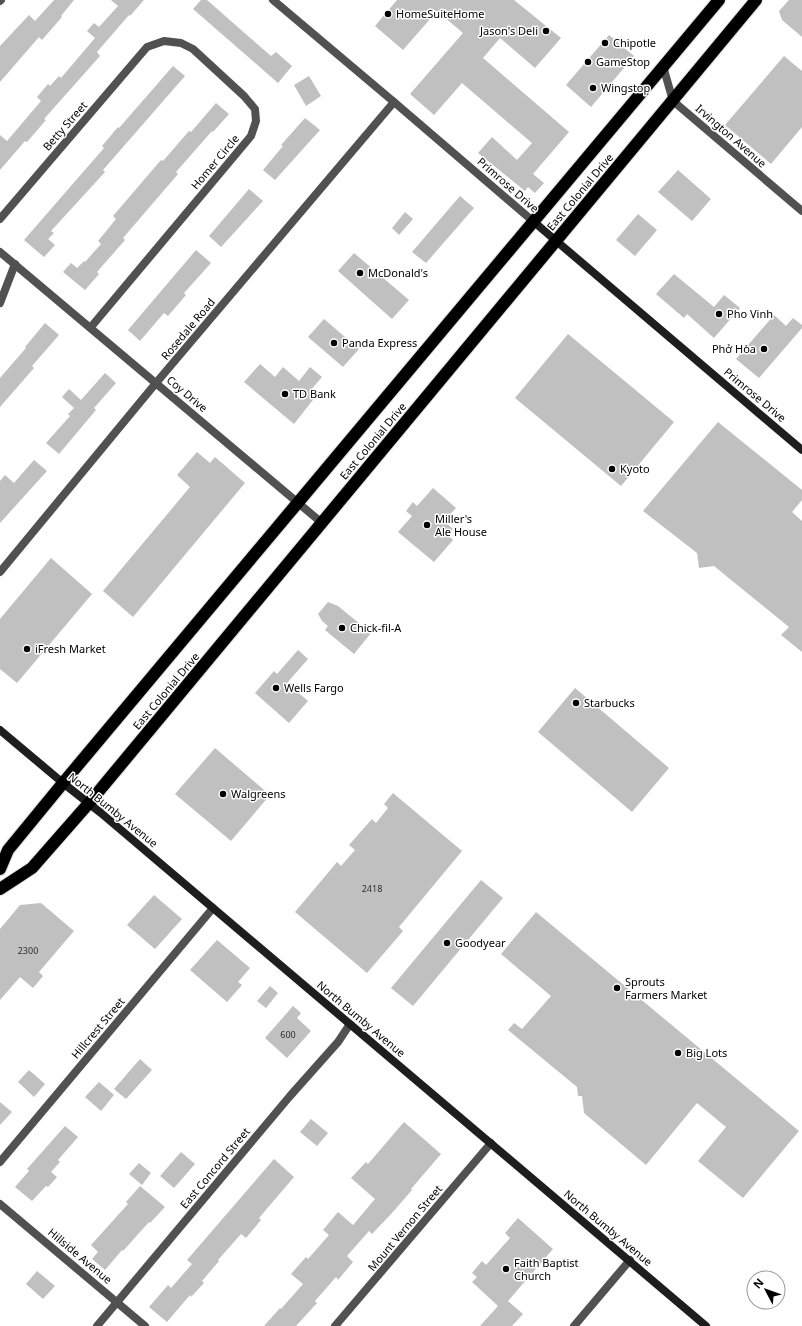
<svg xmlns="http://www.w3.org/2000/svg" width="802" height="1326" viewBox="0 0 802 1326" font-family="'Noto Sans',sans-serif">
  <rect width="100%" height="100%" fill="#fff"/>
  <g fill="#c0c0c0">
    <polygon points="54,0 74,0 61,16 62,17 42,40 39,37 0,82 0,46 29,15 35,21"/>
    <polygon points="111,0 144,0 130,16 129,15 97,52 100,56 44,119 46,120 27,142 25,141 0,170 0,135 7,141 41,101 37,97 48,84 50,86 59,76 61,78 95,38 87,31 94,23 99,27 118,6"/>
    <polygon points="201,0 207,0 271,56 276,52 292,66 278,83 193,9"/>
    <polygon points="397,0 514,0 561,38 535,68 500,38 483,58 569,132 533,174 544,183 535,193 528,187 525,191 478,153 492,137 517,160 532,143 462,83 434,115 410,94 463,33 437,11 403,50 375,26"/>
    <polygon points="789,0 802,0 802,37 782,20 779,11"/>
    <polygon points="609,35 634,56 591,107 566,85"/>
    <polygon points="784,56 802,71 802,127 771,164 725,125"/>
    <polygon points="173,66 185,76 103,170 105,172 51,231 54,233 48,239 55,245 44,257 24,240 104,148 102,146 118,127 119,128"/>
    <polygon points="309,76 321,96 306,106 294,85"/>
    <polygon points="216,103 229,114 213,132 212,131 176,172 178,174 123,238 125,240 97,272 99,274 85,290 63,272 71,263 77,268 84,261 85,262 101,244 98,241 116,219 113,216 161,160 163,161 189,131 191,132"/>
    <polygon points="305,118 320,130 275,180 263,170 283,146 281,145"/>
    <polygon points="678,170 711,199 692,221 658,192"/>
    <polygon points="249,189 263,201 221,247 209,236"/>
    <polygon points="460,196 474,208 426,263 412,252"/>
    <polygon points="405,212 413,219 399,235 392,228"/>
    <polygon points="638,214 657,230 635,256 616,240"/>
    <polygon points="196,250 211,263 184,293 186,295 168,316 164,313 140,341 128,330"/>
    <polygon points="354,253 409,300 392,319 338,271"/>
    <polygon points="674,274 714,307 724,295 740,308 714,338 687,314 684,318 656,294"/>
    <polygon points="774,315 786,326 793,318 802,325 802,328 759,378 736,359"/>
    <polygon points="324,319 359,349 343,367 308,337"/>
    <polygon points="45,323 59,335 32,366 34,368 0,407 0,378 26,348 25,347"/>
    <polygon points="568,334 674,422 621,486 515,398"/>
    <polygon points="260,364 275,377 283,367 299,381 310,367 322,377 310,391 316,396 294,424 244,382"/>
    <polygon points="105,373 116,383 94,408 96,410 59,454 46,443 70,416 68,414 74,408 62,397 69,389 81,400"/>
    <polygon points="718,422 802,490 802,500 792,512 802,521 802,652 781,635 789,627 714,566 699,568 697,553 643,511"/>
    <polygon points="197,452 210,463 215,457 245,483 133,617 103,591 190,487 177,475"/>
    <polygon points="34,460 47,471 0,523 0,481 5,475 14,483"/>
    <polygon points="433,488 456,508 444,521 453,529 448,535 453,540 434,562 398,532 412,516 406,511 413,502 417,506"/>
    <polygon points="51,558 92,594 17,683 0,669 0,619"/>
    <polygon points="328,602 338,606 371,633 354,654 325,630 328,626 322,621 318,614"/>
    <polygon points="298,650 308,659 287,683 308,701 289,723 255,693 274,671 277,674"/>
    <polygon points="575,688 669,768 632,812 538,732"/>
    <polygon points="215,748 270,795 231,841 175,794"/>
    <polygon points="393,793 462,851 399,927 403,931 367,973 295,912 337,862 341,866 355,850 349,845 372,819 376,823 388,808 384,804"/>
    <polygon points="481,880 503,898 413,1006 391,988"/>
    <polygon points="154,895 182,919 155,949 127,925"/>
    <polygon points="41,903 74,931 39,972 43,976 33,988 20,977 0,1000 0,929 20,905"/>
    <polygon points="536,912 799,1131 743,1198 698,1161 726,1127 697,1103 646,1165 584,1113 582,1096 578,1096 577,1087 508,1030 514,1023 522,1029 551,996 501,954"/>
    <polygon points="217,940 250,968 238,982 242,985 227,1002 190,970"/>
    <polygon points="270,986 278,993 266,1008 257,1001"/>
    <polygon points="293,1006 301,1013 297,1018 311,1031 287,1058 265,1038"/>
    <polygon points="140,1059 152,1070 126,1099 114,1089"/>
    <polygon points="29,1070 45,1084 34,1097 18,1082"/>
    <polygon points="99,1082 114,1095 101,1111 85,1097"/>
    <polygon points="0,1102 12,1112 0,1125"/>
    <polygon points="311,1119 328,1133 317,1146 300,1132"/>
    <polygon points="404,1122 441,1154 411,1189 412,1190 392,1213 372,1234 369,1231 347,1256 353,1262 338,1280 336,1277 315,1301 317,1303 296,1326 264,1326 280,1308 281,1309 303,1284 291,1274 306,1257 308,1259 329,1235 323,1230 338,1212 353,1225 375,1199 351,1178 366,1162 368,1164"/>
    <polygon points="65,1126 78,1137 58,1160 60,1162 51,1172 57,1177 48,1187 46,1186 32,1201 15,1187 29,1171 27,1169"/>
    <polygon points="181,1152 195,1164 174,1188 160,1176"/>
    <polygon points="274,1159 294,1177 259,1218 261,1220 246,1238 241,1234 218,1260 219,1261 202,1281 204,1283 191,1297 190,1295 167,1322 149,1307 168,1285 171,1288 192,1264 187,1260"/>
    <polygon points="139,1163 151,1173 142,1185 129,1174"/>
    <polygon points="140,1186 165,1207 150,1223 149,1222 123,1251 122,1250 105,1270 92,1259 98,1252 91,1245 128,1204 126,1202"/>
    <polygon points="518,1218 553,1249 508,1301 523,1314 512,1326 480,1326 498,1306 472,1282 477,1277 472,1273 482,1261 486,1265 510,1238 505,1233"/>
    <polygon points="37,1271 55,1286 43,1299 26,1284"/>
  </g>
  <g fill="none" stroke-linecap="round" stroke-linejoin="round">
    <g stroke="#dbdbdb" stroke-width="14">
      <g id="highway">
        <polyline points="0,869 8,850 63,783 719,0"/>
        <polyline points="0,889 32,868 89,803 756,0"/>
      </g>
    </g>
    <g stroke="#515151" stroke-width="8">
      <polyline points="273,0 394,102 534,222"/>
      <polyline points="0,1 1,0"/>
      <polyline points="663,66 673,101 802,211"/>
      <polyline points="0,219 147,47 164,41 181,43 193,49 244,96 255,109 256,121 251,136 91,327"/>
      <polyline points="0,252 322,523"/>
      <polyline points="0,303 15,264"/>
      <polyline points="0,572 156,383 394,102"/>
      <polyline points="0,1162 213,908"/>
      <polyline points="0,1204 145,1326"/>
      <polyline points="97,1326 290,1096 338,1042 350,1024"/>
      <polyline points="335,1326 491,1143"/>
      <polyline points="574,1326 630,1260"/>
    </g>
    <g stroke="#1e1e1e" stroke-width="8">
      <polyline points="534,222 802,450"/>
      <polyline points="0,730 63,783 101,813 706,1326"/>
    </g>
    <use href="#highway" stroke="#000" stroke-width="12"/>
  </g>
  <g fill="#000" stroke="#fff" stroke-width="1.5">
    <circle cx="388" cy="14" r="4"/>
    <circle cx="546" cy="31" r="4"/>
    <circle cx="605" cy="43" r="4"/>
    <circle cx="588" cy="62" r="4"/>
    <circle cx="593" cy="88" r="4"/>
    <circle cx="360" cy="273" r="4"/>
    <circle cx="719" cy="314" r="4"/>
    <circle cx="334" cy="343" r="4"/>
    <circle cx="764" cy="349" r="4"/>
    <circle cx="285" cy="394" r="4"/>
    <circle cx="612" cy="469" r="4"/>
    <circle cx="427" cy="525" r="4"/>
    <circle cx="342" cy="628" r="4"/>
    <circle cx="27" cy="649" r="4"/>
    <circle cx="276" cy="688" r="4"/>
    <circle cx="576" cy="703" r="4"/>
    <circle cx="223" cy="794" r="4"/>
    <circle cx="447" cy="943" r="4"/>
    <circle cx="617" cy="988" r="4"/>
    <circle cx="678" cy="1053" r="4"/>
    <circle cx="506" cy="1269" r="4"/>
  </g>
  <g text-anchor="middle" stroke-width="3" stroke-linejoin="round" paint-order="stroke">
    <g font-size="9" fill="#303030">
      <text x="372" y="892">2418</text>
      <text x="28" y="954">2300</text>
      <text x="288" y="1038">600</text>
    </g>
    <g font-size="11" fill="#000" stroke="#fff" text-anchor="start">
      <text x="396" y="18">HomeSuiteHome</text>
      <text x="538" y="35" text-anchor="end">Jason's Deli</text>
      <text x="613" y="47">Chipotle</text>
      <text x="596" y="66">GameStop</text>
      <text x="601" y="92">Wingstop</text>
      <text x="368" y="277">McDonald's</text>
      <text x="727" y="318">Pho Vinh</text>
      <text x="342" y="347">Panda Express</text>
      <text x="756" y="353" text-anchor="end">Phở Hòa</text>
      <text x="293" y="398">TD Bank</text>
      <text x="620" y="473">Kyoto</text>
      <text x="435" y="523">Miller's<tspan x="435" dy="13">Ale House</tspan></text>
      <text x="350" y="632">Chick-fil-A</text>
      <text x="35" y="653">iFresh Market</text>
      <text x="284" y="692">Wells Fargo</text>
      <text x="584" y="707">Starbucks</text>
      <text x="231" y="798">Walgreens</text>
      <text x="455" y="947">Goodyear</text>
      <text x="625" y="986">Sprouts<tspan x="625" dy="13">Farmers Market</tspan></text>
      <text x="686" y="1057">Big Lots</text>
      <text x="514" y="1267">Faith Baptist<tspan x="514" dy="13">Church</tspan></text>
    </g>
    <g font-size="11" fill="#000" stroke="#fff">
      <text transform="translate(65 126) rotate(-49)" y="4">Betty Street</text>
      <text transform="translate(731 136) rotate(41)" y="4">Irvington Avenue</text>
      <text transform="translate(215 162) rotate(-50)" y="4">Homer Circle</text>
      <text transform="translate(508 185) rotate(41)" y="4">Primrose Drive</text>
      <text transform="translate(580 192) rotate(-50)" y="4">East Colonial Drive</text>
      <text transform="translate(188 329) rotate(-50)" y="4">Rosedale Road</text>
      <text transform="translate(187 394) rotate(40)" y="4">Coy Drive</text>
      <text transform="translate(755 395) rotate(40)" y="4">Primrose Drive</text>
      <text transform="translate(373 441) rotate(-50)" y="4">East Colonial Drive</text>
      <text transform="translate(166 691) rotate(-50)" y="4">East Colonial Drive</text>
      <text transform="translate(113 810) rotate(39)" y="4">North Bumby Avenue</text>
      <text transform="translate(361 1019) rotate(40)" y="4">North Bumby Avenue</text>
      <text transform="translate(98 1028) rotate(-50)" y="4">Hillcrest Street</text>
      <text transform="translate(215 1168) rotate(-50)" y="4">East Concord Street</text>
      <text transform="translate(405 1228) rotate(-50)" y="4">Mount Vernon Street</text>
      <text transform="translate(608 1228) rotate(40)" y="4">North Bumby Avenue</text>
      <text transform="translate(80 1256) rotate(40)" y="4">Hillside Avenue</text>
    </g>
  </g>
  <g transform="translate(766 1290) rotate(311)"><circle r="19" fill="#ffffff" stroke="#999999"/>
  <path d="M0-3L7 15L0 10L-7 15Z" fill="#000000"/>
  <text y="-6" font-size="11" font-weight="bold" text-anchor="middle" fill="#000000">N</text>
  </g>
</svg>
